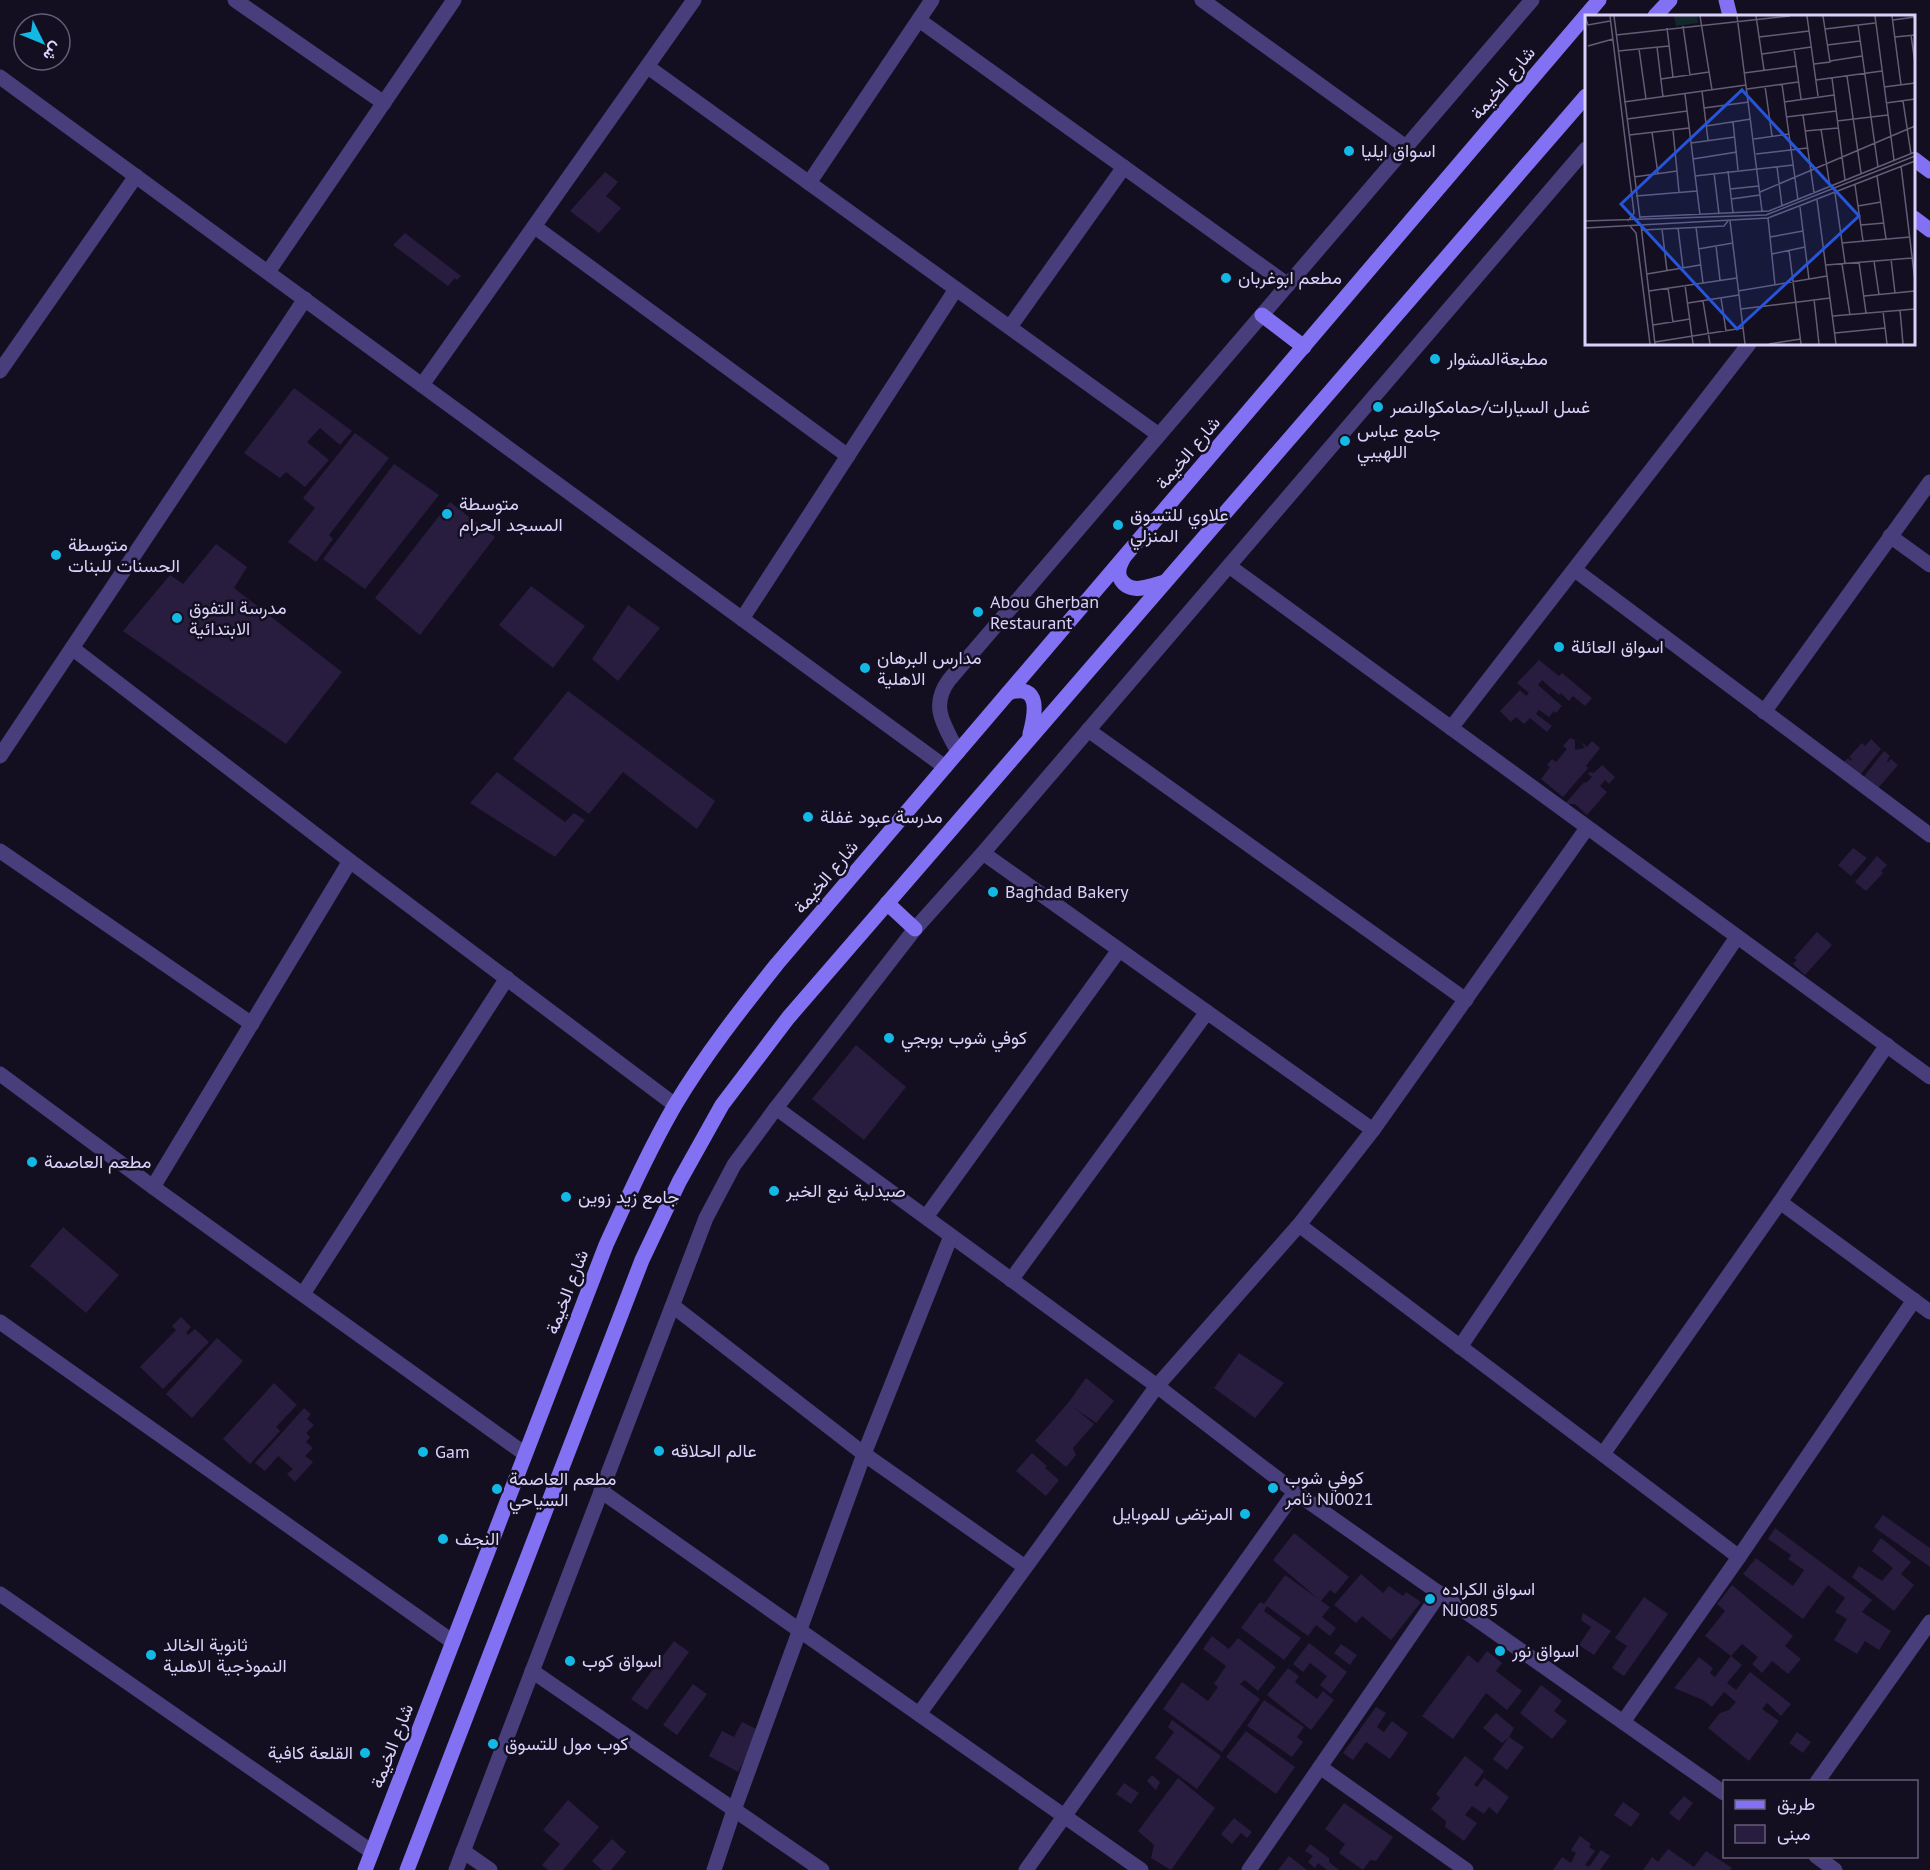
<svg xmlns="http://www.w3.org/2000/svg" width="1930" height="1870" viewBox="0 0 1930 1870" font-family="'PT Sans',Vazirmatn,sans-serif">
  <rect width="100%" height="100%" fill="#140f20"/>
  <g fill="#281c3f">
    <polygon points="605,172 618,182 606,196 621,208 599,233 570,211"/>
    <polygon points="405,233 461,276 457,280 455,278 448,286 393,245"/>
    <polygon points="294,388 352,431 340,445 320,428 307,442 329,460 305,487 286,472 280,478 244,453"/>
    <polygon points="355,433 389,458 329,535 333,539 316,562 288,542 315,508 303,498"/>
    <polygon points="394,464 439,495 365,589 323,559"/>
    <polygon points="450,502 495,537 420,635 375,598"/>
    <polygon points="216,544 247,567 234,588 342,672 286,744 123,631 170,575 183,584"/>
    <polygon points="531,586 585,626 553,668 499,625"/>
    <polygon points="628,605 660,628 618,681 592,659"/>
    <polygon points="1539,660 1559,676 1562,673 1592,698 1585,706 1573,696 1569,701 1561,693 1559,695 1542,680 1538,685 1562,706 1556,713 1554,711 1549,717 1539,710 1536,714 1552,726 1547,732 1530,718 1524,724 1516,717 1511,722 1500,711 1520,690 1526,696 1529,693 1517,683"/>
    <polygon points="568,691 715,801 697,829 623,772 589,814 513,759"/>
    <polygon points="1570,738 1575,740 1575,750 1585,748 1581,742 1587,747 1592,741 1600,748 1586,766 1588,768 1563,797 1541,779 1550,767 1547,765 1552,759 1556,762 1567,749 1563,746"/>
    <polygon points="1871,739 1881,749 1852,785 1839,773 1847,764 1844,762 1848,758 1851,761 1852,759 1849,757 1862,743 1865,746"/>
    <polygon points="1884,751 1890,756 1887,761 1888,762 1891,759 1898,765 1874,793 1862,779"/>
    <polygon points="1602,765 1615,777 1609,784 1605,780 1600,786 1607,792 1587,815 1575,804 1565,804 1584,782 1586,783 1592,777 1588,774 1590,772 1594,773"/>
    <polygon points="497,772 565,822 574,813 585,820 555,857 470,803"/>
    <polygon points="1853,848 1867,858 1851,876 1838,865"/>
    <polygon points="1877,856 1887,865 1881,871 1883,873 1866,891 1855,882"/>
    <polygon points="1817,932 1832,945 1805,975 1793,964 1797,960 1794,958"/>
    <polygon points="856,1045 906,1087 864,1140 812,1099"/>
    <polygon points="63,1227 119,1275 86,1313 30,1266"/>
    <polygon points="181,1317 191,1327 186,1333 188,1335 195,1329 209,1342 163,1389 140,1367 176,1330 172,1326"/>
    <polygon points="217,1338 243,1361 192,1418 166,1394"/>
    <polygon points="1239,1353 1284,1383 1255,1418 1214,1388"/>
    <polygon points="1086,1378 1114,1401 1096,1423 1073,1407 1094,1424 1073,1448 1076,1455 1066,1467 1035,1441 1068,1403"/>
    <polygon points="274,1383 297,1405 276,1427 280,1431 250,1464 223,1439"/>
    <polygon points="304,1408 311,1414 307,1419 314,1425 306,1433 310,1437 306,1442 313,1448 305,1456 313,1462 295,1482 287,1474 293,1469 278,1456 265,1471 255,1463"/>
    <polygon points="1032,1453 1047,1466 1045,1468 1059,1480 1046,1496 1016,1471"/>
    <polygon points="1883,1515 1930,1548 1930,1567 1874,1527"/>
    <polygon points="1775,1528 1872,1600 1862,1612 1891,1631 1879,1650 1865,1641 1857,1654 1834,1640 1847,1619 1835,1612 1845,1598 1828,1585 1803,1619 1743,1574 1756,1558 1793,1586 1804,1570 1788,1559 1791,1555 1768,1539"/>
    <polygon points="1294,1533 1349,1577 1335,1594 1330,1590 1321,1601 1330,1607 1322,1617 1336,1628 1330,1636 1316,1625 1308,1636 1267,1606 1264,1611 1301,1638 1284,1660 1241,1628 1260,1602 1264,1604 1285,1575 1317,1598 1273,1560"/>
    <polygon points="1881,1538 1911,1562 1901,1574 1914,1585 1894,1611 1852,1577 1859,1566 1882,1581 1893,1568 1872,1551"/>
    <polygon points="1361,1574 1383,1593 1389,1586 1403,1596 1406,1592 1421,1602 1391,1640 1362,1616 1356,1623 1334,1605"/>
    <polygon points="1732,1585 1793,1636 1785,1646 1801,1659 1788,1674 1772,1661 1762,1673 1752,1664 1758,1657 1742,1644 1731,1656 1705,1636 1725,1611 1717,1604"/>
    <polygon points="1644,1597 1668,1614 1624,1676 1612,1668 1627,1646 1615,1638"/>
    <polygon points="1583,1613 1611,1631 1594,1655 1579,1645 1591,1627 1581,1620"/>
    <polygon points="1212,1636 1229,1649 1238,1638 1276,1667 1258,1691 1245,1680 1240,1684 1260,1699 1222,1752 1163,1709 1182,1682 1208,1701 1218,1687 1214,1684 1226,1666 1203,1649"/>
    <polygon points="674,1641 689,1652 647,1710 631,1699"/>
    <polygon points="1309,1643 1347,1672 1331,1694 1320,1685 1327,1676 1310,1663 1303,1672 1293,1664"/>
    <polygon points="1341,1644 1357,1655 1350,1665 1334,1653"/>
    <polygon points="1487,1651 1502,1663 1496,1671 1522,1691 1507,1710 1486,1693 1453,1739 1422,1716 1468,1655 1478,1663"/>
    <polygon points="1731,1656 1742,1665 1727,1683 1736,1690 1750,1672 1791,1704 1781,1716 1767,1703 1762,1709 1779,1721 1749,1761 1708,1728 1720,1713 1729,1710 1736,1702 1724,1692 1712,1707 1703,1700 1674,1688 1699,1657 1713,1668 1710,1673 1715,1677"/>
    <polygon points="1288,1668 1299,1676 1295,1682 1317,1699 1323,1691 1334,1700 1311,1730 1267,1695"/>
    <polygon points="693,1684 707,1694 677,1735 663,1725"/>
    <polygon points="1541,1685 1562,1701 1554,1711 1567,1721 1552,1739 1520,1713"/>
    <polygon points="1264,1700 1304,1727 1297,1737 1303,1742 1292,1757 1247,1726"/>
    <polygon points="1376,1707 1386,1713 1377,1727 1384,1732 1392,1721 1408,1733 1390,1759 1366,1742 1353,1760 1343,1753"/>
    <polygon points="1496,1713 1514,1728 1509,1737 1524,1747 1507,1770 1493,1759 1509,1737 1502,1743 1483,1728"/>
    <polygon points="1172,1720 1221,1756 1197,1789 1155,1758 1174,1732 1168,1727"/>
    <polygon points="742,1722 760,1731 738,1772 709,1756 722,1731 734,1737"/>
    <polygon points="1246,1731 1295,1767 1276,1794 1226,1757"/>
    <polygon points="1797,1732 1811,1742 1803,1753 1789,1743"/>
    <polygon points="1465,1756 1484,1771 1474,1785 1477,1787 1484,1778 1509,1797 1497,1814 1489,1807 1484,1814 1472,1806 1465,1815 1477,1823 1464,1841 1445,1827 1446,1821 1431,1809 1440,1798 1436,1794"/>
    <polygon points="1152,1775 1160,1782 1156,1790 1147,1781"/>
    <polygon points="1178,1778 1215,1808 1171,1870 1151,1858 1154,1845 1138,1831"/>
    <polygon points="1124,1783 1139,1793 1131,1804 1116,1794"/>
    <polygon points="1684,1796 1693,1803 1679,1821 1669,1813"/>
    <polygon points="568,1800 599,1827 563,1870 548,1870 542,1865 560,1844 543,1830"/>
    <polygon points="1623,1802 1640,1814 1631,1827 1614,1815"/>
    <polygon points="1344,1803 1393,1837 1376,1861 1370,1860 1363,1870 1339,1853 1345,1844 1325,1829"/>
    <polygon points="1234,1818 1252,1832 1247,1838 1241,1833 1232,1844 1221,1834"/>
    <polygon points="1580,1836 1591,1844 1589,1847 1595,1851 1585,1865 1589,1867 1601,1850 1610,1856 1600,1870 1553,1870 1562,1857 1571,1863 1576,1853 1571,1850"/>
    <polygon points="612,1839 626,1852 611,1870 602,1870 592,1861"/>
    <polygon points="1310,1844 1329,1858 1329,1862 1339,1870 1327,1870 1318,1863 1315,1868 1308,1862 1313,1856 1305,1851"/>
    <polygon points="1668,1849 1694,1867 1706,1851 1732,1868 1730,1870 1643,1870 1652,1857 1658,1862"/>
    <polygon points="1289,1856 1307,1870 1278,1870"/>
  </g>
  <g fill="none" stroke-linecap="round" stroke-linejoin="round">
    <g stroke="#473e7b" stroke-width="15">
      <polyline points="235,0 384,103"/>
      <polyline points="1202,0 1406,147"/>
      <polyline points="919,20 1288,285"/>
      <polyline points="648,67 1159,435"/>
      <polyline points="0,77 945,767"/>
      <polyline points="809,183 932,0"/>
      <polyline points="535,227 848,456"/>
      <polyline points="268,272 454,0"/>
      <polyline points="1010,327 1124,167"/>
      <polyline points="0,371 136,176"/>
      <polyline points="422,385 694,0"/>
      <polyline points="1890,536 1930,565"/>
      <polyline points="1229,566 1930,1077"/>
      <polyline points="1575,570 1930,835"/>
      <polyline points="742,619 956,289"/>
      <polyline points="72,648 350,861 675,1105"/>
      <polyline points="1764,712 1930,482"/>
      <polyline points="1451,728 1749,344"/>
      <polyline points="1088,730 1466,1000"/>
      <path d="M958,752C945,726 929,707 949,680L1532,0"/>
      <polyline points="0,756 305,299"/>
      <polyline points="0,851 252,1024"/>
      <polyline points="983,853 1373,1130"/>
      <polyline points="0,1074 153,1187 525,1454"/>
      <polyline points="776,1108 1157,1386 1295,1492 1724,1793"/>
      <polyline points="153,1187 350,861"/>
      <polyline points="1780,1202 1930,1312"/>
      <polyline points="926,1217 1119,950"/>
      <polyline points="1299,1225 1739,1557"/>
      <polyline points="1011,1280 1207,1012"/>
      <polyline points="303,1294 507,978"/>
      <polyline points="673,1306 864,1454 1025,1567"/>
      <polyline points="0,1322 453,1642"/>
      <polyline points="1460,1347 1737,937"/>
      <polyline points="1603,1454 1780,1202 1887,1045"/>
      <polyline points="601,1491 1141,1870"/>
      <polyline points="0,1594 372,1852"/>
      <polyline points="532,1671 822,1870"/>
      <polyline points="919,1714 1157,1386 1299,1225 1373,1130 1587,828"/>
      <polyline points="1623,1722 1739,1557 1914,1300"/>
      <polyline points="1320,1767 1466,1870"/>
      <polyline points="1817,1782 1930,1622"/>
      <polyline points="463,1851 490,1870"/>
      <polyline points="1816,1856 1835,1870"/>
      <polyline points="456,1870 706,1218 734,1165 776,1108 915,929 983,853 1586,149"/>
      <polyline points="714,1870 734,1810 864,1454 951,1236"/>
      <polyline points="1026,1870 1295,1492"/>
      <polyline points="1249,1870 1440,1593"/>
    </g>
    <g stroke="#8371f3" stroke-width="15">
      <polyline points="1726,0 1730,16"/>
      <polyline points="1655,16 1670,0"/>
      <polyline points="1914,159 1930,171"/>
      <polyline points="1914,218 1930,230"/>
      <polyline points="1262,315 1304,347"/>
      <path d="M1123,559C1120,565 1117,571 1120,578C1129,596 1150,586 1165,582"/>
      <path d="M1008,693C1042,682 1035,715 1030,734"/>
      <polyline points="887,903 915,929"/>
      <path d="M365,1870L606,1245C628,1197 649,1150 675,1105C705,1055 741,1009 777,964L1599,0"/>
      <polyline points="407,1870 642,1260 679,1182 722,1105 788,1018 1586,96"/>
    </g>
  </g>
  <g fill="#13b8e5" stroke="#140f20" stroke-width="2">
    <circle cx="1349" cy="151" r="6"/>
    <circle cx="1226" cy="278" r="6"/>
    <circle cx="1435" cy="359" r="6"/>
    <circle cx="1378" cy="407" r="6"/>
    <circle cx="1345" cy="441" r="6"/>
    <circle cx="447" cy="514" r="6"/>
    <circle cx="1118" cy="525" r="6"/>
    <circle cx="56" cy="555" r="6"/>
    <circle cx="978" cy="612" r="6"/>
    <circle cx="177" cy="618" r="6"/>
    <circle cx="1559" cy="647" r="6"/>
    <circle cx="865" cy="668" r="6"/>
    <circle cx="808" cy="817" r="6"/>
    <circle cx="993" cy="892" r="6"/>
    <circle cx="889" cy="1038" r="6"/>
    <circle cx="32" cy="1162" r="6"/>
    <circle cx="774" cy="1191" r="6"/>
    <circle cx="566" cy="1197" r="6"/>
    <circle cx="659" cy="1451" r="6"/>
    <circle cx="423" cy="1452" r="6"/>
    <circle cx="1273" cy="1488" r="6"/>
    <circle cx="497" cy="1489" r="6"/>
    <circle cx="1245" cy="1514" r="6"/>
    <circle cx="443" cy="1539" r="6"/>
    <circle cx="1430" cy="1599" r="6"/>
    <circle cx="1500" cy="1651" r="6"/>
    <circle cx="151" cy="1655" r="6"/>
    <circle cx="570" cy="1661" r="6"/>
    <circle cx="493" cy="1744" r="6"/>
    <circle cx="365" cy="1753" r="6"/>
  </g>
  <g text-anchor="middle" stroke-width="5" stroke-linejoin="round" paint-order="stroke">
    <g font-size="18" fill="#dbd2fb" stroke="#140f20">
      <text transform="translate(1503 83) rotate(-50)" y="6">شارع الخيمة</text>
      <text transform="translate(1188 453) rotate(-50)" y="6">شارع الخيمة</text>
      <text transform="translate(826 877) rotate(-50)" y="6">شارع الخيمة</text>
      <text transform="translate(567 1292) rotate(-69)" y="6">شارع الخيمة</text>
      <text transform="translate(392 1746) rotate(-69)" y="6">شارع الخيمة</text>
    </g>
    <g font-size="18" fill="#dbd2fb" stroke="#140f20" text-anchor="start">
      <text x="1361" y="157">اسواق ايليا</text>
      <text x="1238" y="284">مطعم ابوغربان</text>
      <text x="1447" y="365">مطبعةالمشوار</text>
      <text x="1390" y="413">غسل السيارات/حمامكوالنصر</text>
      <text x="1357" y="437">جامع عباس<tspan x="1357" dy="21">اللهيبي</tspan></text>
      <text x="459" y="510">متوسطة<tspan x="459" dy="21">المسجد الحرام</tspan></text>
      <text x="1130" y="521">علاوي للتسوق<tspan x="1130" dy="21">المنزلي</tspan></text>
      <text x="68" y="551">متوسطة<tspan x="68" dy="21">الحسنات للبنات</tspan></text>
      <text x="990" y="608">Abou Gherban<tspan x="990" dy="21">Restaurant</tspan></text>
      <text x="189" y="614">مدرسة التفوق<tspan x="189" dy="21">الابتدائية</tspan></text>
      <text x="1571" y="653">اسواق العائلة</text>
      <text x="877" y="664">مدارس البرهان<tspan x="877" dy="21">الاهلية</tspan></text>
      <text x="820" y="823">مدرسة عبود غفلة</text>
      <text x="1005" y="898">Baghdad Bakery</text>
      <text x="901" y="1044">كوفي شوب بوبجي</text>
      <text x="44" y="1168">مطعم العاصمة</text>
      <text x="786" y="1197">صيدلية نبع الخير</text>
      <text x="578" y="1203">جامع زيد زوين</text>
      <text x="671" y="1457">عالم الحلاقه</text>
      <text x="435" y="1458">Gam</text>
      <text x="1285" y="1484">كوفي شوب<tspan x="1285" dy="21">ثامر NJ0021</tspan></text>
      <text x="509" y="1485">مطعم العاصمة<tspan x="509" dy="21">السياحي</tspan></text>
      <text x="1233" y="1520" text-anchor="end">المرتضى للموبايل</text>
      <text x="455" y="1545">النجف</text>
      <text x="1442" y="1595">اسواق الكراده<tspan x="1442" dy="21">NJ0085</tspan></text>
      <text x="163" y="1651">ثانوية الخالد<tspan x="163" dy="21">النموذجية الاهلية</tspan></text>
      <text x="1512" y="1657">اسواق نور</text>
      <text x="582" y="1667">اسواق كوب</text>
      <text x="505" y="1750">كوب مول للتسوق</text>
      <text x="353" y="1759" text-anchor="end">القلعة كافية</text>
    </g>
  </g>
  <g transform="translate(1585 15)">
    <rect width="330" height="330" fill="#140f20"/>
    <path d="M89,1H112L113,8L91,11Z" fill="#122729"/>
    <path fill="none" stroke="#645d78" stroke-width="1.5" d="M0,1L3,10L25,6M25,1L49,198L43,206M29,1L55,203M115,1L127,75M152,1L177,196M171,1L179,55M222,1L233,81M290,1L309,145M307,1L316,70M308,5L330,2M273,10L293,152M98,11L105,60M82,13L88,62M240,14L290,8M31,20L205,1M326,20L330,48M174,22L224,16M310,22L330,20M242,30L275,26M3,31L28,24M72,32L78,82M54,34L61,84M209,34L216,84M33,36L84,31M177,39L226,32M245,46L277,41M229,49L245,47L238,1M159,58L212,51M262,61L276,158M247,63L260,165M76,64L124,57M231,65L297,56M197,69L213,185M180,71L187,121M299,72L330,68M162,74L213,67M117,76L123,125M100,79L115,200M318,86L326,139M39,87L161,70M199,87L249,80M301,88L330,84M119,93L164,87M218,100L229,178M201,102L251,96M42,104L102,96M252,106L303,100M148,107L153,155M121,111L166,104M236,114L245,172M88,115L94,177M220,116L253,113M67,117L73,159M44,120L104,113M169,124L204,119M106,128L150,122M171,139L222,133M108,144L152,137M316,151L330,266M192,152L197,191M143,156L148,198M129,158L134,199M110,161L208,150M292,161L301,224M49,162L92,156M270,170L278,226M145,174L174,171M175,177L330,111M250,178L260,248M51,181L112,176M146,184L175,180M232,185L251,329M273,191L296,187M215,192L224,264M55,202L184,196L330,137M183,203L190,270M0,206L181,200L330,141M145,206L160,329M56,210L70,329M276,210L299,208M45,211L51,218L65,329M111,212L118,268M0,213L183,203L330,146M93,213L98,253M77,214L82,256M57,215L139,211L143,206M185,222L218,216M257,228L325,222M131,231L135,265M113,234L148,228M204,235L216,329M187,239L220,232M306,244L310,278M289,246L294,280M274,247L281,298M257,249L265,300M241,250L327,243M62,259L115,250M100,270L108,329M83,273L88,307M64,276L152,263M153,276L242,261M279,281L330,276M136,283L141,316M229,284L234,329M118,286L125,329M103,288L154,280M156,294L245,283M315,295L318,329M298,296L302,329M248,301L330,294M68,310L105,304M250,318L300,313M70,327L158,313M184,329L216,324"/>
    <path fill="#2655da" fill-opacity="0.15" stroke="#2655da" stroke-width="3" d="M157,75L274,201L152,314L36,189Z"/>
    <rect width="330" height="330" fill="none" stroke="#dbd2fb" stroke-width="3"/>
  </g>
  <rect x="1723" y="1780" width="195" height="78" fill="#140f20" stroke="#645d78" stroke-width="1.5"/>
  <rect x="1735" y="1800" width="30" height="9" fill="#8371f3" stroke="#645d78" stroke-width="1.5"/>
  <text x="1777" y="1810" font-size="18" fill="#dbd2fb">طريق</text>
  <rect x="1735" y="1825" width="30" height="18" fill="#281c3f" stroke="#645d78" stroke-width="1.5"/>
  <text x="1777" y="1840" font-size="18" fill="#dbd2fb">مبنى</text>
  <g transform="translate(42 42) rotate(133)"><circle r="28" fill="#140f20" stroke="#645d78" stroke-width="1.5"/>
  <path d="M0-4.5L10 22L0 15L-10 22Z" fill="#13b8e5"/>
  <text y="-9" font-size="16" font-weight="bold" text-anchor="middle" fill="#dbd2fb">ش</text>
  </g>
</svg>
